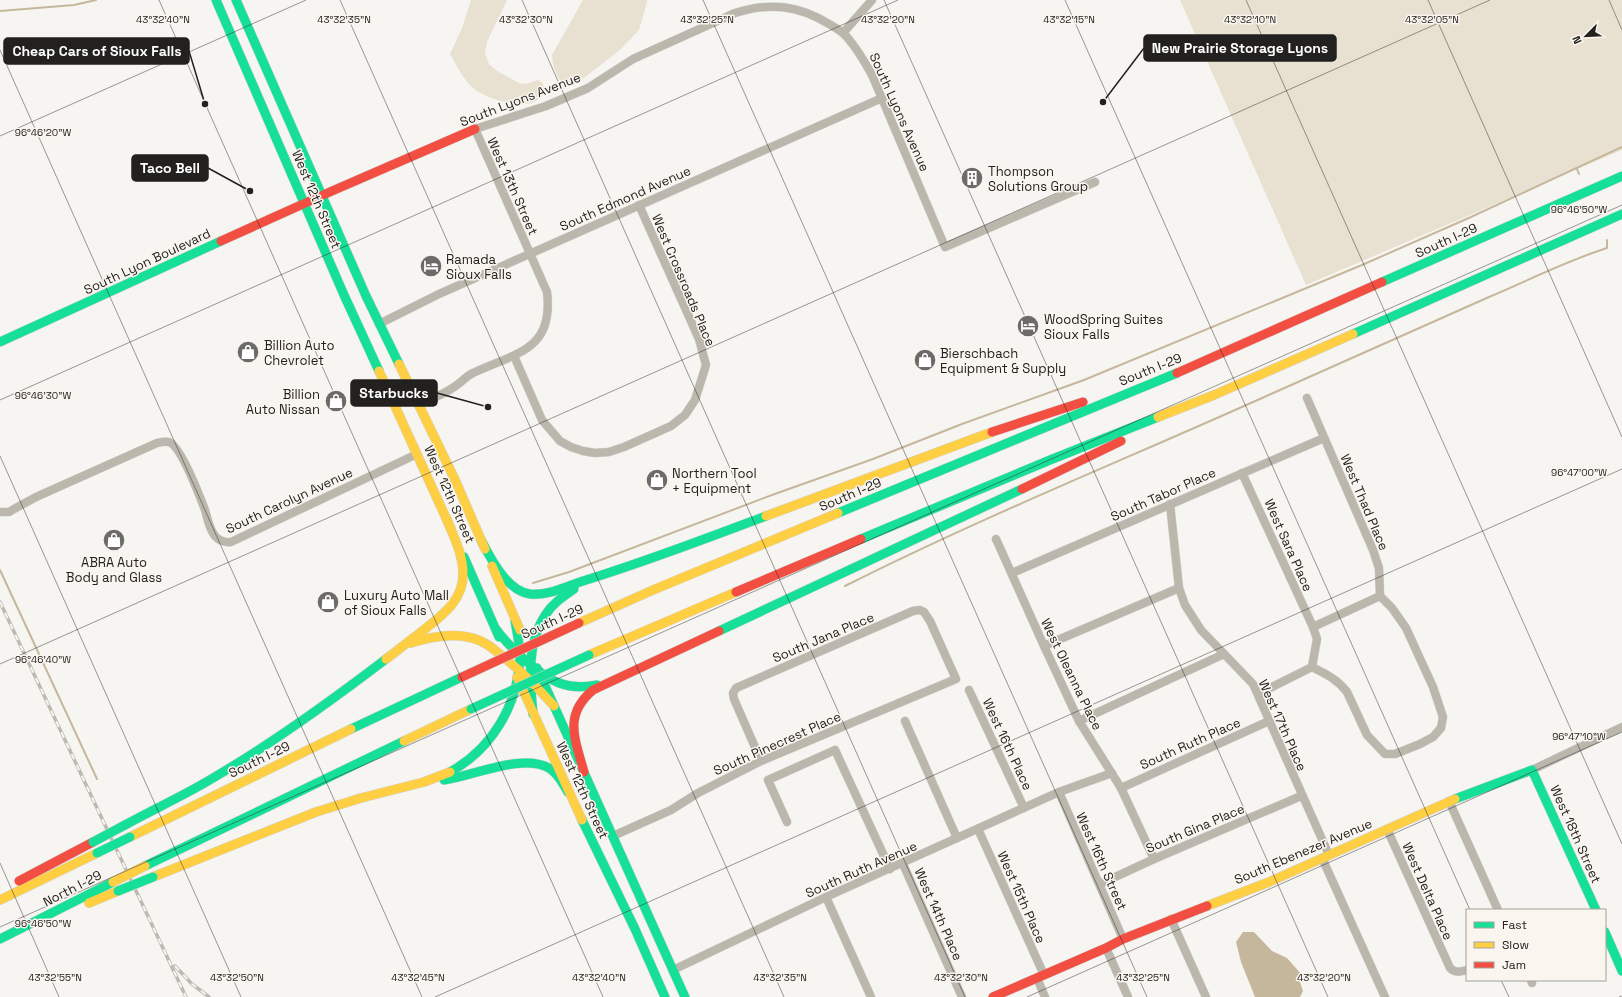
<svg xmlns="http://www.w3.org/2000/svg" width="1622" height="997" viewBox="0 0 1622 997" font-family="'Space Grotesk',sans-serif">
  <rect width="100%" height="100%" fill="#f7f5f2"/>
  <g fill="#e8e1d1">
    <path d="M471,0H507L487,42L485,53L487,59L489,64L497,71L519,83L526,84L538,80L543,83C548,119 488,101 473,88C463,79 457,66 450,54L462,28Z"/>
    <polygon points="583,0 647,0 647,2 639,30 620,50 576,84 569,85 559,79 553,66 552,55"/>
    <polygon points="1180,0 1622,0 1622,150 1306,285"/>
  </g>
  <polygon fill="#c5b79b" points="1243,932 1254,932 1272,951 1287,958 1301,974 1299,979 1303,991 1300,997 1255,997 1241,962 1236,942"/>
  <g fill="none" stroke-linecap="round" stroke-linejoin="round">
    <g stroke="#c5b79b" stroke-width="2">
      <polyline points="0,11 74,5 96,0"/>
      <polyline points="1577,169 1579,174"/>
      <polyline points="0,570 97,779"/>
      <polyline points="533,583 569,572 772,495 873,459 962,424 1084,380 1362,265 1471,217 1622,147"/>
      <path d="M845,586C984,516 1129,458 1271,394C1344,362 1416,329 1489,297C1527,281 1564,262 1604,249L1607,248V240"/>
    </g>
    <g stroke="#d4d3d1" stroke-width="9">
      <g id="street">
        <polyline points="843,33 872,0"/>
        <polyline points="379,324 439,294 882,98"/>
        <polyline points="514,356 542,420 560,441 571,447 583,451 595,453 609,452 624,447 671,426 685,415 695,400 706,365 699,339 639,205"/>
        <path d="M1307,398L1373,550L1379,568L1380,596L1392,608L1406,628L1433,687L1443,717L1441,728L1433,737L1420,744L1395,754H1385L1367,735L1347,692C1337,679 1326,674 1312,667"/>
        <path d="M418,405C430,399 443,395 454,387C461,383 466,376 473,373C515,353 554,351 547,292L475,129L546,106L588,88L633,59L735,13C770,2 798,5 829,24C834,27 840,30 844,34C856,46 864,61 872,75L945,247L1095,182"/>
        <polyline points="1242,473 1313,627"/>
        <polyline points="1170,504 1179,588 1185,605 1201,630 1253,684 1329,855"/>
        <path d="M0,512H9L14,509L36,497L157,443C161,442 165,441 169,442C181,446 200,497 205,510C207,517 209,527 213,533C217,540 224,543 231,542L417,454"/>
        <polyline points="996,539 1044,646 1079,721 1121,788 1154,859"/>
        <polyline points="1012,573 1324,438"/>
        <polyline points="1044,646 1179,588"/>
        <polyline points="969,690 1024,808"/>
        <polyline points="1258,694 1312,667 1317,639 1313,627 1380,596"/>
        <polyline points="905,721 957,838"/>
        <polyline points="1079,721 1224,654"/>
        <polyline points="1532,770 1622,727"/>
        <polyline points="1121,788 1269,721"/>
        <polyline points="1059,792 1123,939"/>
        <polyline points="1449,801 1498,910"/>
        <polyline points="787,822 768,780 835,750 890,869"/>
        <polyline points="978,829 1044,975"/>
        <path d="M1387,829L1450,968C1455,973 1460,972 1467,970"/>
        <polyline points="613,836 671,810 698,793 761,761 956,679 930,621 924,612 920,610 913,611 736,688 733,693 734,699 761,761"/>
        <polyline points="1322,858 1385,997"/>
        <polyline points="903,864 962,997"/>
        <polyline points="1100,884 1154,859 1301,796"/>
        <polyline points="826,897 871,997"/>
        <polyline points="1171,919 1206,997"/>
        <polyline points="1106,948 1128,997"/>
        <polyline points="673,970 826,897 957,838 1059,792 1112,773"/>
        <polyline points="1037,978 1045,997"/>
        <polyline points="1531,980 1532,983"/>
      </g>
    </g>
    <g stroke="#d4d3d1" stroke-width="10">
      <g id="fast">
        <polyline points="216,0 344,295 379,371"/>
        <polyline points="236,0 366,296 399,364"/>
        <polyline points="1382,282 1622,176"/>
        <polyline points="1353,334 1622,214"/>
        <polyline points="0,342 221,241"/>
        <polyline points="838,513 1177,373"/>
        <polyline points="861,539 1050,460 1158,417"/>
        <path d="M481,540C491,559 507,591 530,594C548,596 567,586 583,581C645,562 705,539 766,516"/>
        <polyline points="464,557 499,637"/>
        <path d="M496,629C505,642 515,651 526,661C550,681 565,691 597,685"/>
        <polyline points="719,631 1022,489"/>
        <polyline points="537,668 685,997"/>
        <path d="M533,714C530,681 526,643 546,614C553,603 564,596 574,589"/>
        <polyline points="351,729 462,677"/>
        <path d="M450,772C492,749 518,705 520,657C520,645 517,633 515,621"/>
        <path d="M444,780C473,776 522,753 549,768C558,773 563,784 568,792"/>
        <polyline points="1455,799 1532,770 1596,910"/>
        <polyline points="582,820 635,929 665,997"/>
        <path d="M125,825C154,809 185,795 213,778C273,743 331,701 386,659"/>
        <polyline points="145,866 404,741"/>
        <polyline points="1605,932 1622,971"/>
        <polyline points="0,939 113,882"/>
      </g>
    </g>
    <g stroke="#d4d3d1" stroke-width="10">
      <g id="slow">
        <polyline points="399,364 456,482 485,549"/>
        <polyline points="379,371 451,529"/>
        <polyline points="1158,417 1214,395 1353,334"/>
        <polyline points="766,516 992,432"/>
        <polyline points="492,566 520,630"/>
        <polyline points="579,623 653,590 838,513"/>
        <path d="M411,643C436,635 465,630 488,645C494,649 498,653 503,657C522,671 538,688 554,706"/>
        <polyline points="589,655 736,592"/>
        <path d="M386,659C397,651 409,641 420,633C440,617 464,601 463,573C463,555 454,537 447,520"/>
        <polyline points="517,677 582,820"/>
        <polyline points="404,741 471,709"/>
        <polyline points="130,837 351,729"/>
        <polyline points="153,877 316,812 361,798 424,782 450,772"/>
        <polyline points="0,900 97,853"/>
        <polyline points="89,903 118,891"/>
        <polyline points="1207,906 1269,882 1455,799"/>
      </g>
    </g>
    <g stroke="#d4d3d1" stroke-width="10">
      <g id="jam">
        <polyline points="221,241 332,191 475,129"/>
        <polyline points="1177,373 1382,282"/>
        <polyline points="992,432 1083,402"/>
        <polyline points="1022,489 1121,441"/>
        <polyline points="736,592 861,539"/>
        <path d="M584,772C575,739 563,715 593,690L719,631"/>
        <polyline points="19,881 93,842"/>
        <polyline points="993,997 1106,948 1123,939 1207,906"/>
      </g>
    </g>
    <use href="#street" stroke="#bcb7ac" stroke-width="8"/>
    <use href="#fast" stroke="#16e098" stroke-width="9"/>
    <use href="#slow" stroke="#ffcf43" stroke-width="9"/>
    <use href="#jam" stroke="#f24e42" stroke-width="9"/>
    <g stroke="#bcb9b2" stroke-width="3.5">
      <g id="rail">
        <polyline points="0,602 186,997"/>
        <polyline points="175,966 192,984 209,997"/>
      </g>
    </g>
    <use href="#rail" stroke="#faf6ef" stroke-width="2" stroke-dasharray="6" stroke-linecap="butt"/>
    <g stroke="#d4d3d1" stroke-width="10" stroke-linecap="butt">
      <g id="fast-bridge">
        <polyline points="471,709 589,655"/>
        <polyline points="93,842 125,825"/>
        <polyline points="97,853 130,837"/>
        <polyline points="118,891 153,877"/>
      </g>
    </g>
    <g stroke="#d4d3d1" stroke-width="10" stroke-linecap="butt">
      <polyline id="slow-bridge" points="113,882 145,866"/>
    </g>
    <g stroke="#d4d3d1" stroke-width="10" stroke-linecap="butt">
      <polyline id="jam-bridge" points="462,677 579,623"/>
    </g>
    <use href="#fast-bridge" stroke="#16e098" stroke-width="9"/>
    <use href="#slow-bridge" stroke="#ffcf43" stroke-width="9"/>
    <use href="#jam-bridge" stroke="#f24e42" stroke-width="9"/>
  </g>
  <path fill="none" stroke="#23211f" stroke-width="1" stroke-opacity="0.45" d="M159,0L603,997M340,0L784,997M522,0L965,997M703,0L1147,997M884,0L1328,997M1065,0L1470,910M1246,0L1622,844M1428,0L1622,437M1609,0L1622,30M0,50L422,997M0,136L306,0M0,400L898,0M0,456L241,997M0,664L1490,0M0,863L59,997M0,927L1622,205M1501,980L1509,997M435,997L1622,469M1027,997L1622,732M1619,997L1622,996"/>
  <defs>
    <g id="building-disc" transform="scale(1.15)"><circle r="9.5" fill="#6d6b69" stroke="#faf6ef"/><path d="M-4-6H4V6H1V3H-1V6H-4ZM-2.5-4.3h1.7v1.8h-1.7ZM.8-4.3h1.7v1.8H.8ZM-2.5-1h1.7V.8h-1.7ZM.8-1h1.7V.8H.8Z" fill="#fff"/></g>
    <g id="hotel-disc" transform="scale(1.15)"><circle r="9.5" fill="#6d6b69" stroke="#faf6ef"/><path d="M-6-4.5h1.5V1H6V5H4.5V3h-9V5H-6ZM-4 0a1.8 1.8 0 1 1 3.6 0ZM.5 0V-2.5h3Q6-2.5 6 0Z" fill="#fff"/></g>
    <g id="shop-disc" transform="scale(1.15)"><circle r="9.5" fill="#6d6b69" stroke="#faf6ef"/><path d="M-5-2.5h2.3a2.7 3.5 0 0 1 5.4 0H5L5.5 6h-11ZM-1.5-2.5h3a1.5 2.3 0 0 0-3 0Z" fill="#fff"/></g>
  </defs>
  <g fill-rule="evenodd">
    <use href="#building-disc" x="972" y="178"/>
    <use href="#hotel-disc" x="431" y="266"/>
    <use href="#hotel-disc" x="1028" y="326"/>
    <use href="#shop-disc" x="248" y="352"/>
    <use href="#shop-disc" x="925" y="360"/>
    <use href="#shop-disc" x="336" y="401"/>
    <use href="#shop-disc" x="657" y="480"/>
    <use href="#shop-disc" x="114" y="540"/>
    <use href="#shop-disc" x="328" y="602"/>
  </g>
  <g text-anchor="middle" stroke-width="3" stroke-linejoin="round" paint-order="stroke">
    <g font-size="13" fill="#23211f" stroke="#faf6ef">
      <text transform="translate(520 99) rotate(-21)" y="5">South Lyons Avenue</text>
      <text transform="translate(900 112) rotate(66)" y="5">South Lyons Avenue</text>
      <text transform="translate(513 186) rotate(66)" y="5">West 13th Street</text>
      <text transform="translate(625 198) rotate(-24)" y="5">South Edmond Avenue</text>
      <text transform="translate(317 199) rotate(67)" y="5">West 12th Street</text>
      <text transform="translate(1446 240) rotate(-24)" y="5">South I-29</text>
      <text transform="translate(147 261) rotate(-25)" y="5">South Lyon Boulevard</text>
      <text transform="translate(684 280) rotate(67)" y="5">West Crossroads Place</text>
      <text transform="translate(1150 369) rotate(-22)" y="5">South I-29</text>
      <text transform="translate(450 494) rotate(66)" y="5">West 12th Street</text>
      <text transform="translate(850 494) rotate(-23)" y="5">South I-29</text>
      <text transform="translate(1163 494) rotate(-24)" y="5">South Tabor Place</text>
      <text transform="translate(289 500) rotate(-25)" y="5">South Carolyn Avenue</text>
      <text transform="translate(1365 502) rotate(67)" y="5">West Thad Place</text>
      <text transform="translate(1289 545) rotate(66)" y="5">West Sara Place</text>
      <text transform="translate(552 621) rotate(-24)" y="5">South I-29</text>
      <text transform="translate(823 637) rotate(-23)" y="5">South Jana Place</text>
      <text transform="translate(1072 674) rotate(64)" y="5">West Oleanna Place</text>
      <text transform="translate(1283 725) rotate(66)" y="5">West 17th Place</text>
      <text transform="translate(777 743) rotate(-24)" y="5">South Pinecrest Place</text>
      <text transform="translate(1190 743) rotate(-24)" y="5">South Ruth Place</text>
      <text transform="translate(1008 744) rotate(65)" y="5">West 16th Place</text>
      <text transform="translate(259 759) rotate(-26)" y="5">South I-29</text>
      <text transform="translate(583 790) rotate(65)" y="5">West 12th Street</text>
      <text transform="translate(1195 828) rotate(-23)" y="5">South Gina Place</text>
      <text transform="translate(1576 834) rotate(66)" y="5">West 18th Street</text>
      <text transform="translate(1303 851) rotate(-23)" y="5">South Ebenezer Avenue</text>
      <text transform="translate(1102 861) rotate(66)" y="5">West 16th Street</text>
      <text transform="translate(861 869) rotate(-24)" y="5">South Ruth Avenue</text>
      <text transform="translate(72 888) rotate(-27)" y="5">North I-29</text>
      <text transform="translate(1428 891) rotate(66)" y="5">West Delta Place</text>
      <text transform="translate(1022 897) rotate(66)" y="5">West 15th Place</text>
      <text transform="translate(939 914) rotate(66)" y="5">West 14th Place</text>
    </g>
    <g font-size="13" fill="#23211f" stroke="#faf6ef" text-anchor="start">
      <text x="988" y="176">Thompson<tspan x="988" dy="15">Solutions Group</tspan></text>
      <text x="446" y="264">Ramada<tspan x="446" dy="15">Sioux Falls</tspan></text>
      <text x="1044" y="324">WoodSpring Suites<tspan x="1044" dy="15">Sioux Falls</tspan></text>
      <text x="264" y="350">Billion Auto<tspan x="264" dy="15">Chevrolet</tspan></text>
      <text x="940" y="358">Bierschbach<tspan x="940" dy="15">Equipment &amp; Supply</tspan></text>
      <text x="320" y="399" text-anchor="end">Billion<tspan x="320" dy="15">Auto Nissan</tspan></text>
      <text x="672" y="478">Northern Tool<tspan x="672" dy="15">+ Equipment</tspan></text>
      <text x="114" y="567" text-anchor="middle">ABRA Auto<tspan x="114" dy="15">Body and Glass</tspan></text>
      <text x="344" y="600">Luxury Auto Mall<tspan x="344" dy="15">of Sioux Falls</tspan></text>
    </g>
  </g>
  <g font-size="10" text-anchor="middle" fill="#23211f" stroke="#faf6ef" stroke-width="3" stroke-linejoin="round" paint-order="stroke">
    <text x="1250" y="23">43°32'10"N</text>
    <text x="163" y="23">43°32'40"N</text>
    <text x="344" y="23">43°32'35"N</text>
    <text x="526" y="23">43°32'30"N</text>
    <text x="707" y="23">43°32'25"N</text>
    <text x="888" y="23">43°32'20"N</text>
    <text x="1069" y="23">43°32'15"N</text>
    <text x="1432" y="23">43°32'05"N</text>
    <text x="43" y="136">96°46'20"W</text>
    <text x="1579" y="213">96°46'50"W</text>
    <text x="43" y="399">96°46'30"W</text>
    <text x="1579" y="476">96°47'00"W</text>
    <text x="43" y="663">96°46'40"W</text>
    <text x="1579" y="740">96°47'10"W</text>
    <text x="43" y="927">96°46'50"W</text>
    <text x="55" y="981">43°32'55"N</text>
    <text x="237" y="981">43°32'50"N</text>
    <text x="418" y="981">43°32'45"N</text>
    <text x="599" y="981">43°32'40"N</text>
    <text x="780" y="981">43°32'35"N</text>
    <text x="961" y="981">43°32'30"N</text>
    <text x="1143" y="981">43°32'25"N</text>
    <text x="1324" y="981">43°32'20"N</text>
  </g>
  <path fill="none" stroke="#23211f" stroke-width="1.5" d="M1103 102L1144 48M205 104L189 51M250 191L208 168M488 407L437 393"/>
  <g fill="#23211f" stroke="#faf6ef" stroke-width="1.5">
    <circle cx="1103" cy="102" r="4"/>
    <circle cx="205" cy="104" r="4"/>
    <circle cx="250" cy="191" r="4"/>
    <circle cx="488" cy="407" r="4"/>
  </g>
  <g fill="#23211f" stroke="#23211f" stroke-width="1.5">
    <rect x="1144" y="35" width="192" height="26" rx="4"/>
    <rect x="4" y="38" width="185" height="26" rx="4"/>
    <rect x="132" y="155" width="76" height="26" rx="4"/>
    <rect x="351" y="380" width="86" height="26" rx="4"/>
  </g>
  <g font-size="14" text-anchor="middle" font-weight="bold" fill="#fff">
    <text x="1240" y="53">New Prairie Storage Lyons</text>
    <text x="97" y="56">Cheap Cars of Sioux Falls</text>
    <text x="170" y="173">Taco Bell</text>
    <text x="394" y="398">Starbucks</text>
  </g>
  <rect x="1466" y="909" width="140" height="72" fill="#faf6ef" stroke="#a4a19c"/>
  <rect x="1474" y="922" width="20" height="6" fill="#16e098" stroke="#a4a19c"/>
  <text x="1502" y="929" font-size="12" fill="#23211f">Fast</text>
  <rect x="1474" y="942" width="20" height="6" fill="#ffcf43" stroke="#a4a19c"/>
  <text x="1502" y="949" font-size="12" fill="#23211f">Slow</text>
  <rect x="1474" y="962" width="20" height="6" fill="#f24e42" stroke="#a4a19c"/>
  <text x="1502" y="969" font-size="12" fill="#23211f">Jam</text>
  <g transform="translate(1586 36) rotate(246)" stroke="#faf6ef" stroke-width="3" paint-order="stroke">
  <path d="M0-3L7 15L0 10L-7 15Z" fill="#23211f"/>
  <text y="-6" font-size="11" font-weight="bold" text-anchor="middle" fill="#23211f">N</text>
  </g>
</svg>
